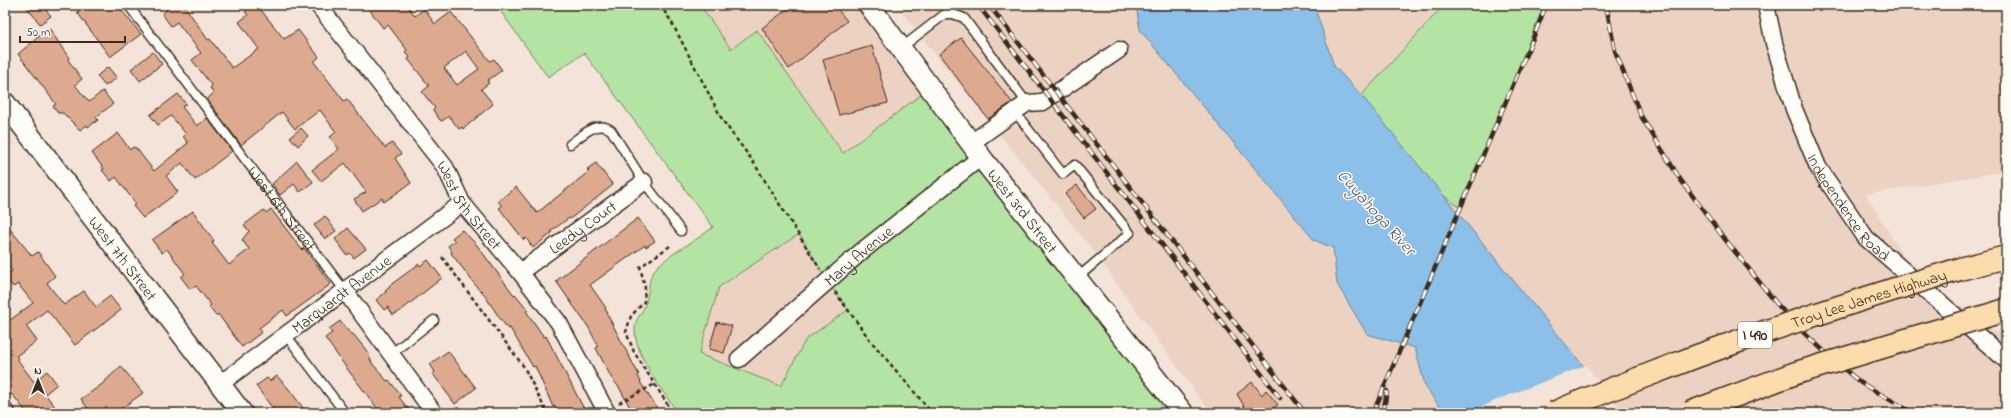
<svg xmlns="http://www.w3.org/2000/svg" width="2011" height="418" viewBox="0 0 2011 418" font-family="'Indie Flower',sans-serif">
  <rect width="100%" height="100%" fill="#f3e3d8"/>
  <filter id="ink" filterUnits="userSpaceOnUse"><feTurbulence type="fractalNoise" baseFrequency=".025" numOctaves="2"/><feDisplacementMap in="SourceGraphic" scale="8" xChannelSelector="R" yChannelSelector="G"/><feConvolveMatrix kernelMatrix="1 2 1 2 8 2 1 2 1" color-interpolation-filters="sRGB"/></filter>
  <g filter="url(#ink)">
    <g fill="#ecd2c2">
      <polygon points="700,5 869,5 930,88 843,153 757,30 731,49"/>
      <polygon points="896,5 2006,5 2006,171 1866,194 1909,267 1995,332 2006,329 2006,413 1211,413 1091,248"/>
      <polygon points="799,234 827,281 848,310 806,339 781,386 699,354 719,287"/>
    </g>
    <g fill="#b4e4a3" stroke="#788760" fill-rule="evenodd">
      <path d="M496,5H700L731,49L757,30L843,153L930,88L1183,413H678C663,391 633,354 635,327C636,317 644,311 646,302C650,290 647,278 656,268C670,253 697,241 713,227L584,53L548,77ZM799,234L827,281L848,310L806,339L781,386L699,354L719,287Z"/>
      <polygon points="1444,5 1544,5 1461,208 1440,193 1361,96"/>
    </g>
    <polygon fill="#8cc0e9" stroke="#6c8498" points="1136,5 1314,5 1334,66 1362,96 1622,413 1444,413 1425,386 1415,348 1367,334 1337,284 1333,248 1314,240 1140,30"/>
    <polygon fill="#f3e3d8" points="1586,365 1624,413 1469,413 1499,399"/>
    <g fill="#ddaa90" stroke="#3b2a1e" fill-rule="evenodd">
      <polygon points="25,5 42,5 51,16 40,24"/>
      <polygon points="75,5 117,5 141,34 110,57 77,12 79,11"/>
      <polygon points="164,5 184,5 208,40 210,39 232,68 259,49 239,22 248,15 245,12 254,5 257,5 284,39 298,30 319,57 314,62 344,101 347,99 385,148 392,143 401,154 395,158 411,183 384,202 382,198 362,211 354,199 366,192 345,163 321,181 312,170 339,149 330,137 336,132 320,110 295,129 282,112 241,145 207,99 214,93 210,88 212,86 192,60 201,53 177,22 171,26 162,14 167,10"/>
      <path d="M366,5H407L415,16L424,9L435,24L451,12L490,61L494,59L502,70L487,81L489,83L481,89L493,104L463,129L462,127L459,129L449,116L442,121L440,120L433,110L435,108L422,92L429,86L408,59L410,57L405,52L407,50L388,25L383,28ZM466,51L479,69L457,85L444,68Z"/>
      <polygon points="793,5 834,5 847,21 789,69 762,28"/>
      <polygon points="49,28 69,58 68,60 82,79 75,85 89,102 103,91 113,104 96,117 98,120 88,127 87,125 80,130 63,113 58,113 53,106 56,104 18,54"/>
      <polygon points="961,38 1012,102 988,119 939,54"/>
      <polygon points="872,46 888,103 839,115 823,60"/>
      <polygon points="153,52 162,64 140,81 131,69"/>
      <polygon points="108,67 117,78 105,86 97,76"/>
      <polygon points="178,94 186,104 182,107 197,126 207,118 232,151 195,180 182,163 166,176 178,192 143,218 133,206 136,204 116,177 111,181 102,170 104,169 92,153 118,133 130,150 133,147 136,148 154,171 188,143 183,136 186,134 171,116 158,125 150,115"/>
      <polygon points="301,128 308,136 298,146 290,137"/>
      <polygon points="297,161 313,182 300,192 294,184 280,195 272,184"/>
      <polygon points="596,163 613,185 570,219 569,218 551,231 552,233 533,248 526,238 524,240 499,208 502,206 498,201 516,187 537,213 587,173 589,171 587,169"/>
      <polygon points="1077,185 1096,209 1084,218 1065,194"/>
      <polygon points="271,209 302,250 304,248 331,284 287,316 283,310 259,328 262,332 242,347 218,314 216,316 209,307 211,305 196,286 190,289 181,277 185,274 167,249 162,253 152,240 193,211 214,241 212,243 229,265 249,249 242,240 249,231 244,225 264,210 266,213"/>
      <polygon points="325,216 336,231 325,239 314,225"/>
      <polygon points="638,218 655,241 646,247 645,245 590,285 606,308 605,309 608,313 607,314 639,375 638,376 641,382 640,382 660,413 633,413 619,387 612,379 596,348 598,346 589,328 556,281"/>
      <polygon points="5,223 32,256 38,252 55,276 47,283 64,305 84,291 96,307 110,296 121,310 75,345 47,310 26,326 37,341 16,356 18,358 17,359 34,382 47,371 57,384 45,394 56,408 48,413 27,413 12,394 5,400 5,324 33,303 18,284 13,287 5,276 12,271 5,262"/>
      <polygon points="348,228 366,249 354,258 350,253 347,255 335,239"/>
      <polygon points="462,230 476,244 514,295 515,294 528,310 526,311 544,337 546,336 584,409 582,410 583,413 558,413 555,406 553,407 535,366 533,367 510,328 508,329 499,317 481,290 480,291 451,253 452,252 448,246 455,241 452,238"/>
      <polygon points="428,260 442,278 399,312 393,315 388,307 384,310 376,300 386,292 385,291 390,287 389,286 419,264 420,266"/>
      <polygon points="340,321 348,331 354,335 370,355 369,356 372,363 387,381 389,380 401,396 399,397 411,413 381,413 351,374 325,338 332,333 329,329"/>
      <polygon points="717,322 732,326 724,353 709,349"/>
      <polygon points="448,351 476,388 455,404 433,374 435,372 430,364"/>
      <polygon points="121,366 143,393 115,413 91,413 81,399 101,385"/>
      <polygon points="277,376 288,388 307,413 276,413 256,386 267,378 270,381"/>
      <polygon points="1252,382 1262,395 1266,390 1278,405 1271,409 1274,413 1248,413 1237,394"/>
    </g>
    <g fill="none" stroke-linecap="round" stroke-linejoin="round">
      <g stroke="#3b2a1e" stroke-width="11">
        <g id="service">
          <path id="s1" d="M128,5L345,291"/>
          <polyline points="901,48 945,14 953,14 964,18 1027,103"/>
          <polyline points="1015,112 1063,174 1075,165 1130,233 1077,278"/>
          <path d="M570,144C582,136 597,119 611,130L644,182L681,231"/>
          <polyline points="286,335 345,413"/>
          <polyline points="391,354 434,320"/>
          <polyline points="5,405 11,413"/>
        </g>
      </g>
      <g stroke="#3b2a1e" stroke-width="19">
        <g id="minor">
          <path id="s2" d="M318,5L445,167L462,203L520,272L559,323L607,413"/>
          <path id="s3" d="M1766,5L1774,43L1794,109L1818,167L1866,238L2006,360"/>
          <polyline points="971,143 1027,103 1043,102 1119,50"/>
          <path id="s4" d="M520,272L644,182"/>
          <polyline points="345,291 434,413"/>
          <path id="s5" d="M739,359L862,251L981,157"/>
          <path id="s6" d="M220,384L462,203"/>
        </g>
      </g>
      <g stroke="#3b2a1e" stroke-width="23">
        <g id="tertiary">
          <path id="s7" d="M869,5L984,161L1183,413"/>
          <path id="s8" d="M5,103L242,413"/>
        </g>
      </g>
      <g stroke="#3b2a1e" stroke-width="25">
        <polyline id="motorway" points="1960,269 2006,257"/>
      </g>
      <g stroke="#3b2a1e" stroke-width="2.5" stroke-dasharray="4 3" stroke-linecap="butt">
        <polyline points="660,5 671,21 723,121 752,160 820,269"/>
        <polyline points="670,246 640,267 645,287 644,302 631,316 626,332 634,352 673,413"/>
        <polyline points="442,257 524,367 547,413"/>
        <polyline points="835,292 870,340 932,413"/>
        <polyline points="619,403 655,384"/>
      </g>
      <use href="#service" stroke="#fdfcf7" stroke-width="8"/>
      <use href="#minor" stroke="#fdfcf7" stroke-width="16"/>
      <use href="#tertiary" stroke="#fdfcf7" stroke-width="20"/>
      <use href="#motorway" stroke="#fcdcac" stroke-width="22"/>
      <g stroke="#3b2a1e" stroke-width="4.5">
        <g id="rail">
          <polyline points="978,5 1280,398"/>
          <polyline points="989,5 1305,413"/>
          <polyline points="1606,5 1615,51 1641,116 1680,179 1724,238 1777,304 1804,333 1837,363 1861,383 1913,413"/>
          <polyline points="1373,413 1536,31 1546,5"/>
          <polyline points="1383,413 1387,391"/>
        </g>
      </g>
      <use href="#rail" stroke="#fdfcf7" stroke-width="3" stroke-dasharray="9" stroke-linecap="butt"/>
      <g stroke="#3b2a1e" stroke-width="25" stroke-linecap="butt">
        <g id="motorway-bridge">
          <path id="s9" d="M1554,413C1599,393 1646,376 1692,358C1781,325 1870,296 1960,269"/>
          <polyline points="1689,413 1796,373 2006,310"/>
        </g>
      </g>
      <use href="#motorway-bridge" stroke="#fcdcac" stroke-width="22"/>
    </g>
  </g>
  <g text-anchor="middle" stroke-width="3" stroke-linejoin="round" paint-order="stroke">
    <rect fill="#fdfcf7" stroke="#75695f" stroke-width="1" x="1738" y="322" width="34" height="26" rx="3"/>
    <g font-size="15" font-weight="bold" fill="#3b2a1e">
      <text x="1755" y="340">I 490</text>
    </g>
    <g font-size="16" fill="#3b2a1e" stroke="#fdfcf7">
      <text dy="6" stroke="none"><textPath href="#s2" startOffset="251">West 5th Street</textPath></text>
      <text dy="6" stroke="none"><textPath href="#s3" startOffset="221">Independence Road</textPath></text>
      <text dy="6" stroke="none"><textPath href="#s1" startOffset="255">West 6th Street</textPath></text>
      <text dy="6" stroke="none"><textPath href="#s7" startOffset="257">West 3rd Street</textPath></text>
      <text dy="6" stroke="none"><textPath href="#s4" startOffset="77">Leedy Court</textPath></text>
      <text dy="6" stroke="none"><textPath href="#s5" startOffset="158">Mary Avenue</textPath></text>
      <text dy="6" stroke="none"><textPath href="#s8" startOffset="195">West 7th Street</textPath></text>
      <text dy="6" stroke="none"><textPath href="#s6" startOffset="151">Marquardt Avenue</textPath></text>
      <text dy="6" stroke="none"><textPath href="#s9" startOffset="335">Troy Lee James Highway</textPath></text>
    </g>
    <g font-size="17" font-style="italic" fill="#53575b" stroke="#fdfcf7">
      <text transform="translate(1377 212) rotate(48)" y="6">Cuyahoga River</text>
    </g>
  </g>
  <rect width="2011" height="418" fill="none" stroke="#fdfcf7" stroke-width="20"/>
  <rect x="10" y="10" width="1991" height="398" fill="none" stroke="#3b2a1e" stroke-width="1.5" filter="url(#ink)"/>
  <g transform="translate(38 380)" stroke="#fdfcf7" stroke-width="3" paint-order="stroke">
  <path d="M0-3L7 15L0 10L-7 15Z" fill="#3b2a1e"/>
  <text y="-6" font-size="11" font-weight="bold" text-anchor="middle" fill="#3b2a1e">N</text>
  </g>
  <path d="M20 36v6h105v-6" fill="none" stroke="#3b2a1e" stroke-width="2"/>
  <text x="26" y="36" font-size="12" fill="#3b2a1e" stroke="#fdfcf7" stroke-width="3" paint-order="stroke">50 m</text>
</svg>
